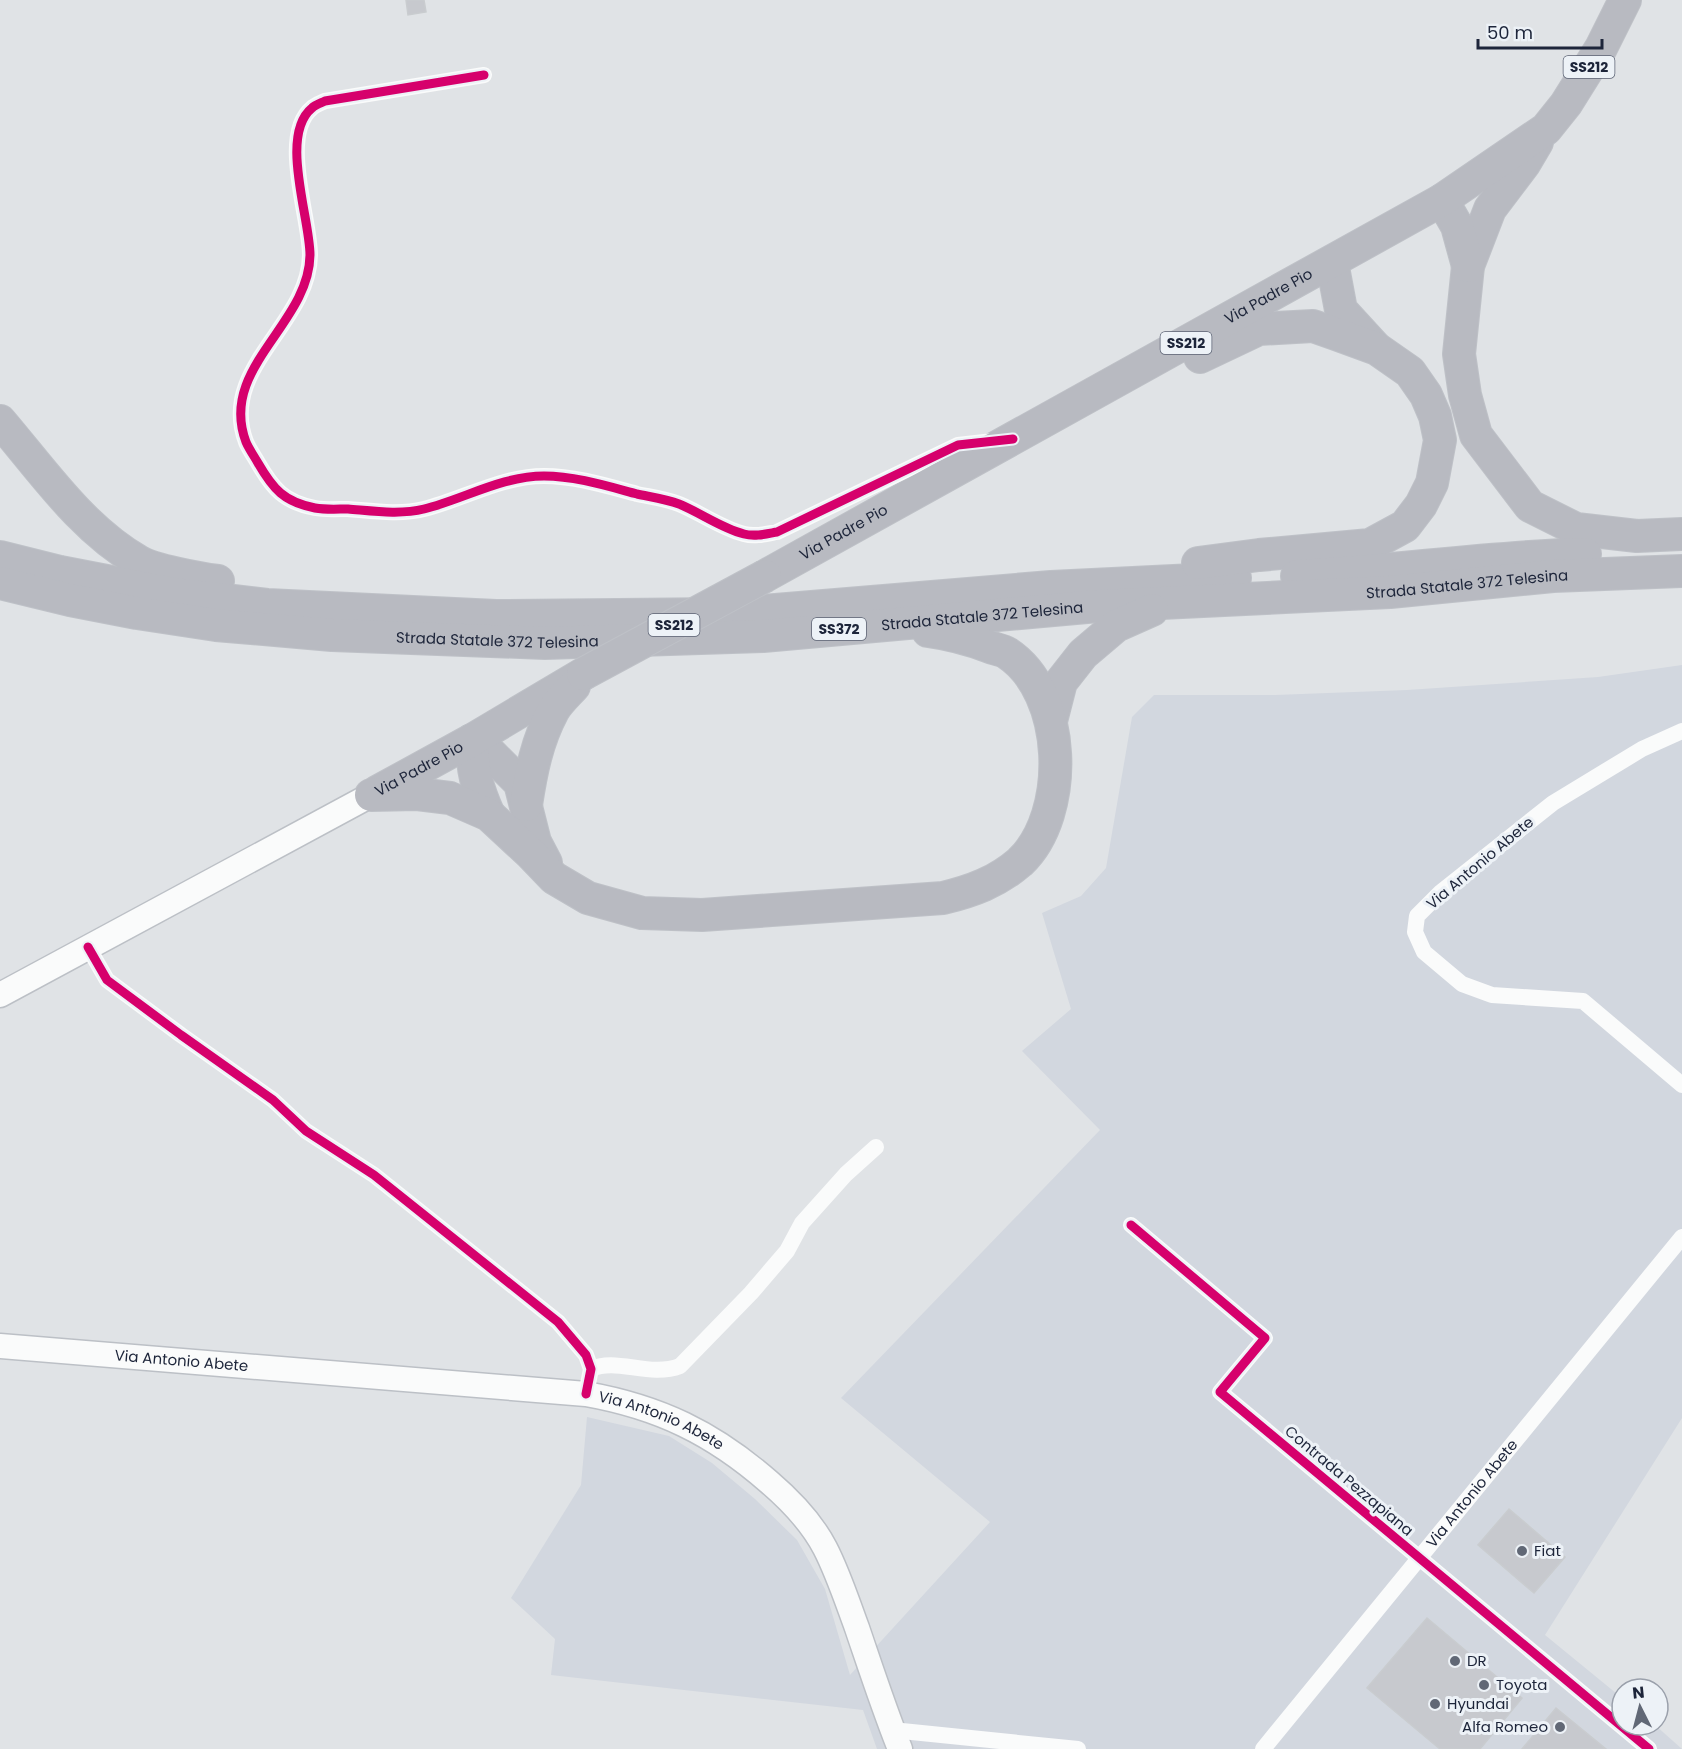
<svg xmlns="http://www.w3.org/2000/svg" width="1682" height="1749" viewBox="0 0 1682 1749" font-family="Poppins,sans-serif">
  <rect width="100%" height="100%" fill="#e0e3e6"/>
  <polygon fill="#d2d7df" points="1682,665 1682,1418 1545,1635 1622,1698 1622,1725 1655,1725 1682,1749 877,1749 863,1710 551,1675 555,1639 511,1598 581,1485 587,1417 669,1436 712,1463 755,1499 797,1540 825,1589 850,1675 990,1522 841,1398 1100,1130 1022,1051 1071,1009 1042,913 1081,896 1106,868 1132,717 1154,695 1275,695 1407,690 1598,677"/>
  <g fill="#c7c9ce" stroke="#c9cccf" stroke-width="1.5">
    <polygon points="406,0 424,0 426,12 408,15"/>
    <polygon points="1509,1509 1565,1557 1534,1593 1478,1545"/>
    <polygon points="1427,1618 1522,1698 1480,1749 1440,1749 1367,1688"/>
    <polygon points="1556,1708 1606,1749 1522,1749"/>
  </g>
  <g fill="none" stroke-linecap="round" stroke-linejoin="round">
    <g stroke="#bcc0c6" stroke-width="27">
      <g id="secondary">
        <polyline points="0,995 371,795"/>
        <path id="s2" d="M0,1346L586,1394C659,1407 713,1433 769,1482C790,1500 812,1523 825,1548C838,1573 847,1601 857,1628C871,1669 884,1709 900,1749"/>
      </g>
    </g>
    <g stroke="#bec1c7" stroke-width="34">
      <g id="highway">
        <polyline points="1537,142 1524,164 1490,209 1468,266 1459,354 1465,395 1476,435 1530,506 1576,529 1637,536 1682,534"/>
        <polyline points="1442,200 1457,226 1468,266"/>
        <polyline points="1332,262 1341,310 1374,346"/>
        <path d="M0,421C42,470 81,528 138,561C152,570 201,579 218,581"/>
        <polyline points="0,557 60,572 174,594 267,605 496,616 726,614 1051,587 1235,578"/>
        <polyline points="1198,563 1259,555 1370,545 1405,526 1421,505 1432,483 1440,440 1435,416 1426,395 1410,372 1377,349 1336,334 1313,326 1259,329 1200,357"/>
        <path id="s3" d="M765,576L1442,200L1546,129L1566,104L1601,48L1625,0"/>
        <path d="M1297,576C1393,571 1489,557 1585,554"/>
        <path id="s4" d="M0,583L70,600L137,613L216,625L332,635L545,643L763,636L1098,606L1390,592L1553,576L1682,571"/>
        <polyline points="1051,721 1061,682 1083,654 1116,626 1152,610"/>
        <polyline points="472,740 489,752 520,783 535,842 546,863"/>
        <path d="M472,740C472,770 477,788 489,815"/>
        <path id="s5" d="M377,792L472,740L583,674"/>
        <path d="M371,795L417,794L450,798L489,815L530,853L554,878L588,898L642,913L702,915L943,898C972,891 997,882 1020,862C1071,814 1067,692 1007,653C1002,650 995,649 990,647C969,639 950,634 928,631"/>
        <path d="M526,805C531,772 537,741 553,711C558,702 567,694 574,686"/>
      </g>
    </g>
    <g stroke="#fafbfb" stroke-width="16">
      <path d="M484,75L325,101C321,103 315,105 312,108C279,135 310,218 310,255C309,325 218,368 246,442C249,449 254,456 258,463C273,489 284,502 315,508C326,510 338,509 348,509C373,511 400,515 424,509C464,499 502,476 544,476C575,476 607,486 637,494C651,497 666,499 679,504C701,513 721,528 744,534C755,537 766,534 777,532L958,445L993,441"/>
      <polyline points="1682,731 1642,749 1553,803 1441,892 1417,916 1415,932 1424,952 1462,984 1492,995 1583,1001 1682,1085"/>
      <polyline points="88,947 107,980 181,1035 273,1100 306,1131 374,1175 558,1322 586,1355 591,1369 586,1394"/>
      <polyline points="1131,1225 1265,1338 1220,1392 1649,1749"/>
      <path d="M591,1369C617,1357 649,1378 680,1366L751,1293L787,1251L802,1223L846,1174L876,1147"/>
      <polyline points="892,1730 1078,1749"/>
      <path id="s1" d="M1263,1749L1682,1237"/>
    </g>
    <use href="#secondary" stroke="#fafbfb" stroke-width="24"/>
    <use href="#highway" stroke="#b8bac1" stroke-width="32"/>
    <g stroke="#bec1c7" stroke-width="34" stroke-linecap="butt">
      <polyline id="highway-bridge" points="583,674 765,576"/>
    </g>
    <use href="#highway-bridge" stroke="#b8bac1" stroke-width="32"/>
    <g stroke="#edf2f7" stroke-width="13">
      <g id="cycleway">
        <path d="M484,75L325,101C321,103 315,105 312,108C279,135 310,218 310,255C309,325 218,368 246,442C249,449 254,456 258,463C273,489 284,502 315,508C326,510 338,509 348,509C373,511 400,515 424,509C464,499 502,476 544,476C575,476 607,486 637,494C651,497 666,499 679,504C701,513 721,528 744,534C755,537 766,534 777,532L958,445L1013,439"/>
        <polyline points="88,947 107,980 181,1035 273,1100 306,1131 374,1175 558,1322 586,1355 591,1369 586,1394"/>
        <polyline points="1131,1225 1265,1338 1220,1392 1649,1749"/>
      </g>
    </g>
    <use href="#cycleway" stroke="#d6006c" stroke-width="9"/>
  </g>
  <g fill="#616876" stroke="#edf2f7" stroke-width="2">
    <circle cx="1522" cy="1551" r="6"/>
    <circle cx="1455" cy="1661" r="6"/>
    <circle cx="1484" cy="1685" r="6"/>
    <circle cx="1435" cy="1704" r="6"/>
    <circle cx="1560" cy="1727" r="6"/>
  </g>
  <g text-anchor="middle" stroke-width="6" stroke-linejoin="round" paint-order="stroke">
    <g fill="#edf2f7" stroke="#5b6273" stroke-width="1.5">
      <rect x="1563.5" y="56" width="51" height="22" rx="4.5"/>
      <rect x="1160.5" y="332" width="51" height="22" rx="4.5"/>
      <rect x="648.5" y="614" width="51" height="22" rx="4.5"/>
      <rect x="812" y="618" width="54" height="22" rx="4.5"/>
    </g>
    <g font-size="14" font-weight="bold" fill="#1d253a">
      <text x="1589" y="72">SS212</text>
      <text x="1186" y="348">SS212</text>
      <text x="674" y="630">SS212</text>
      <text x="839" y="634">SS372</text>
    </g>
    <g font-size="15" fill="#1d253a" stroke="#edf2f7">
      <text dy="5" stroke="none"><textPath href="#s3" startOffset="576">Via Padre Pio</textPath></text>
      <text dy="5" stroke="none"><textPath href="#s3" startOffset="90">Via Padre Pio</textPath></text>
      <text dy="5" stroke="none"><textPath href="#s4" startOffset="1474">Strada Statale 372 Telesina</textPath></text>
      <text dy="5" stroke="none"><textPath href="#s4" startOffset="988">Strada Statale 372 Telesina</textPath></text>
      <text dy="5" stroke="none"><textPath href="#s4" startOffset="502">Strada Statale 372 Telesina</textPath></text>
      <text dy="5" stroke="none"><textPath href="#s5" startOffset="48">Via Padre Pio</textPath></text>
      <text transform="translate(1480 863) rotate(-40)" y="5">Via Antonio Abete</text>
      <text dy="5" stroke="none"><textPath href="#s2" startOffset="182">Via Antonio Abete</textPath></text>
      <text dy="5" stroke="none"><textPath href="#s2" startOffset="668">Via Antonio Abete</textPath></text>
      <text transform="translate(1349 1481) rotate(40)" y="5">Contrada Pezzapiana</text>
      <text dy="5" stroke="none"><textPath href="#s1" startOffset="330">Via Antonio Abete</textPath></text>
    </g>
    <g font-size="15" fill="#1d253a" stroke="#edf2f7" text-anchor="start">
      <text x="1534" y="1556">Fiat</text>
      <text x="1467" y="1666">DR</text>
      <text x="1496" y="1690">Toyota</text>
      <text x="1447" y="1709">Hyundai</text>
      <text x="1548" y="1732" text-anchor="end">Alfa Romeo</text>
    </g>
  </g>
  <g transform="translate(1640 1707) rotate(354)"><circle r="28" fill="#edf2f7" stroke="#9aa0ab" stroke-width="1.5"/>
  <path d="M0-4.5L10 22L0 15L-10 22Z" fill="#616876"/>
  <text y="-9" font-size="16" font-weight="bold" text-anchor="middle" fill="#1d253a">N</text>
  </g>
  <path d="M1478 39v9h124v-9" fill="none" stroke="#1d253a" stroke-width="3"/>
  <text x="1487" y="39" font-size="18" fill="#1d253a" stroke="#edf2f7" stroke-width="4.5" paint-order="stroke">50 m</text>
</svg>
